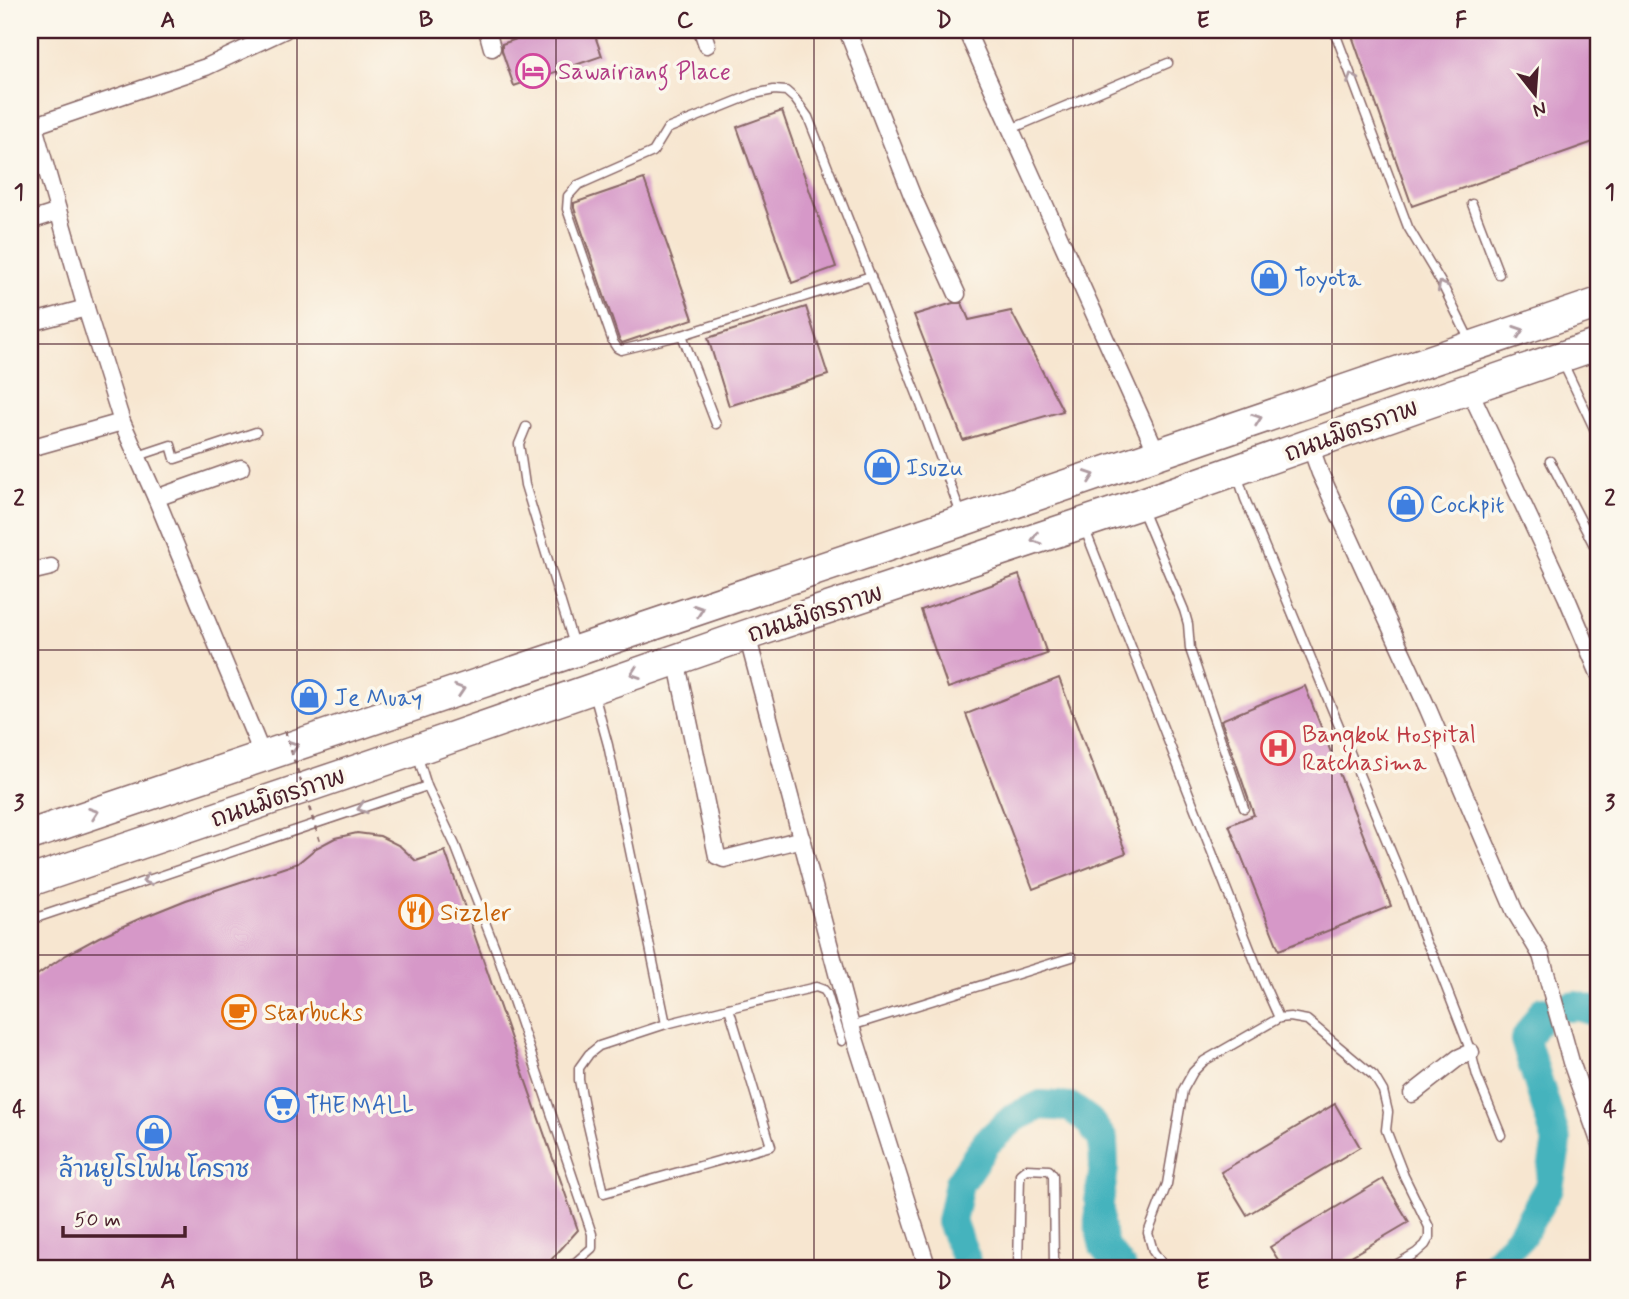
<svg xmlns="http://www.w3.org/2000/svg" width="1629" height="1299" viewBox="0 0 1629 1299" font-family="Mynerve,'Playpen Sans Thai',sans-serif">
  <rect width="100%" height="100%" fill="#fbf7ec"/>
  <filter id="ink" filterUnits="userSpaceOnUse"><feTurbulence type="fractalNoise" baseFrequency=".0143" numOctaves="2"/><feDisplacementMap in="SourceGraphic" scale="14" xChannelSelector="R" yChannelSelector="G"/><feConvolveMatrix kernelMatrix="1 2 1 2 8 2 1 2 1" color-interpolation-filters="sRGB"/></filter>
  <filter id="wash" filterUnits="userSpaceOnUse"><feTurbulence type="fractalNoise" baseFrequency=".00686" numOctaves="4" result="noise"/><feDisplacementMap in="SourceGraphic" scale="28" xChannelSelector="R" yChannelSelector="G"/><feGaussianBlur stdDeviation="1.57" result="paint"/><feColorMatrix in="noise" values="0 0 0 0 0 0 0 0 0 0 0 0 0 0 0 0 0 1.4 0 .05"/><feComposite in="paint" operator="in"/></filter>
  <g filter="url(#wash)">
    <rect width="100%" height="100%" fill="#f7e6d0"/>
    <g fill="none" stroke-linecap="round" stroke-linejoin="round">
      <g stroke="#44b3bd" stroke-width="30">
        <polyline points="1570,1007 1577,1006 1599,1012"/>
        <polyline points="967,1269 965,1256 951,1222 959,1183 987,1142 1015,1117 1041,1105 1070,1107 1089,1121 1103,1140 1104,1168 1099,1202 1099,1224 1104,1247 1122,1269"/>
        <polyline points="1489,1269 1521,1236 1549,1187 1557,1142 1525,1040 1543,1011"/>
      </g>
    </g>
    <g id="blocks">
      <g fill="#d698c8">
        <polygon points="542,30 593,30 602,56 514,86 502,51 502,44"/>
        <polygon points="1350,30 1599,30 1599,140 1412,206"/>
        <polygon points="782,111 836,267 792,283 737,127"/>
        <polygon points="644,179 693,319 622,343 619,339 574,208 574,203"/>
        <polygon points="953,303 962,303 969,320 1011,311 1063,411 963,440 914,315"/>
        <polygon points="806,307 828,375 729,406 708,338"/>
        <polygon points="1019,575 1047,654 948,688 921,610"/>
        <polygon points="1059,678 1126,853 1033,889 966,714"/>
        <polygon points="1305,686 1391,906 1279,950 1229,825 1254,815 1221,720"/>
        <polygon points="357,833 380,836 400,846 416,861 445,851 578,1230 543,1269 30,1269 30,980 66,955 99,937 139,919 186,900 298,863 316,848 335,838"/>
        <polygon points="1335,1104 1360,1147 1247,1215 1221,1172"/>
        <polygon points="1383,1179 1409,1222 1329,1269 1284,1269 1270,1247"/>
      </g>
    </g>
  </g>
  <g filter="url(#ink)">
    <use href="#blocks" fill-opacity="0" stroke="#876565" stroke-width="2"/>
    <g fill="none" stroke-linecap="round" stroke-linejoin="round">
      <g stroke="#876565" stroke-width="11">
        <g id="lane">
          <polyline points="1334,30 1408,227 1442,284 1470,341"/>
          <polyline points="1011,129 1168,63"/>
          <polyline points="1472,204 1499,274"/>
          <polyline points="682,335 871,276"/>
          <polyline points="1563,363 1599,439"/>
          <polyline points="716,424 682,335 621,350 617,348 613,342 567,209 568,196 578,185 653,152 667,129 754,94 774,90 786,91 795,99 808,117 920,402 961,514"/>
          <polyline points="526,427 519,444 525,485 574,645"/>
          <polyline points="138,456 171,445 175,459 256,432"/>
          <polyline points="1550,461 1599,555"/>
          <polyline points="1238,477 1245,499 1407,890 1426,942 1435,959 1471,1052 1477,1076 1501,1135"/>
          <polyline points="1142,510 1184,610 1188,624 1190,649 1244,808"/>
          <polyline points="1084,527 1263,982 1279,1018"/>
          <polyline points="594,694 608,745 666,1024 729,1008 771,1146 604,1193 587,1121 579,1080 579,1068 589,1054 599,1046 666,1024"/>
          <polyline points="417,754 427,786 455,845 497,953 592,1234 592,1248 568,1269"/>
          <polyline points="30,920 427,786"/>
          <polyline points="729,1008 816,987 824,990 827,994 842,1041"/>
          <polyline points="851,1026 1072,957"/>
          <polyline points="1018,1269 1020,1174 1026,1169 1049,1170 1053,1175 1054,1269"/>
          <polyline points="1166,1269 1153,1251 1148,1233 1167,1184 1183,1090 1193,1072 1204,1061 1279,1018 1290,1017 1307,1020 1374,1076 1383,1091 1388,1112 1386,1130 1404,1176 1429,1227 1429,1238 1425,1245 1416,1253 1389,1269"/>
        </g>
      </g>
      <g stroke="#876565" stroke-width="19">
        <g id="street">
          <polyline points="487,30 492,48"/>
          <polyline points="702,30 707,45"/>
          <polyline points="847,30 912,195 957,294"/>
          <polyline points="966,30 1157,453"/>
          <polyline points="34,126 86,308 122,422 156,498 263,756"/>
          <polyline points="30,127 206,67 285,30"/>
          <polyline points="30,221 58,212"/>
          <polyline points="30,323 86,308"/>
          <polyline points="1469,389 1566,596 1599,674"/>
          <polyline points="1310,445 1320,473 1428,709 1515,912 1541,955 1571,1062 1599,1141"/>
          <polyline points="30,448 122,422"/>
          <polyline points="156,498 241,468"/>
          <polyline points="30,572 51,567"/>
          <polyline points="747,635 851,1026 928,1269"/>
          <polyline points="676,659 717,856 724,859 802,839"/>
          <polyline points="1412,1094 1458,1058 1471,1052"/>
        </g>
      </g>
      <g stroke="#876565" stroke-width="33">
        <g id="highway">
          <polyline points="30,835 964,520 1599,303"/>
          <polyline points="30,881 416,750 747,635 1140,504 1416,407 1599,344"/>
        </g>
      </g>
      <use href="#lane" stroke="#fff" stroke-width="8"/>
      <use href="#street" stroke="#fff" stroke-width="16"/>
      <use href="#highway" stroke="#fff" stroke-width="30"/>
      <polyline stroke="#876565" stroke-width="2.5" stroke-dasharray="5 5" stroke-linecap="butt" points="285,731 321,845"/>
    </g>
    <defs><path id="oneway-chevron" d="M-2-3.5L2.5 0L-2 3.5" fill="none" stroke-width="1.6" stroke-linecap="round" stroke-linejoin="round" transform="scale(1.75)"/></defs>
    <g stroke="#ae9aa0">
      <use href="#oneway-chevron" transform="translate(1352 78) rotate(-111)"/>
      <use href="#oneway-chevron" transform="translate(1442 286) rotate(-118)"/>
      <use href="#oneway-chevron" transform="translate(1519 331) rotate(-19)"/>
      <use href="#oneway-chevron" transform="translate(1257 419) rotate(-19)"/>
      <use href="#oneway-chevron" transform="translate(1090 476) rotate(-19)"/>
      <use href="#oneway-chevron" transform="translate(1036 539) rotate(162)"/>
      <use href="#oneway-chevron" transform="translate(699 610) rotate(-19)"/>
      <use href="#oneway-chevron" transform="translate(635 673) rotate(161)"/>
      <use href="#oneway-chevron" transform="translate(460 690) rotate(-18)"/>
      <use href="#oneway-chevron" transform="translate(294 746) rotate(-19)"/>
      <use href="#oneway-chevron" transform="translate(362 808) rotate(162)"/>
      <use href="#oneway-chevron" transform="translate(94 813) rotate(-19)"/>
      <use href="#oneway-chevron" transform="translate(147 880) rotate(161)"/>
    </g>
  </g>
  <path fill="none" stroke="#4a1f2b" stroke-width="2" stroke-opacity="0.55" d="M297,30V1269M556,30V1269M814,30V1269M1073,30V1269M1332,30V1269M30,344H1599M30,650H1599M30,955H1599"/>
  <defs>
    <g id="hotel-ring" transform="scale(1.75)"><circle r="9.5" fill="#fbf7ec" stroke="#d1479c" stroke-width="1.5"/><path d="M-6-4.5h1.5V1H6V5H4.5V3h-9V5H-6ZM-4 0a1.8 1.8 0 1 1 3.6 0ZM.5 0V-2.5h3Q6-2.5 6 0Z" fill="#d1479c"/></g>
    <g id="shop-ring" transform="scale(1.75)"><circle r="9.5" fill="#fbf7ec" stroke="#3f7fe0" stroke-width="1.5"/><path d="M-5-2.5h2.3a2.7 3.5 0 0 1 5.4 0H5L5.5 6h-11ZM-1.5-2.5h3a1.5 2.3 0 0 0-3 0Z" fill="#3f7fe0"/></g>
    <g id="hospital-ring" transform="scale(1.75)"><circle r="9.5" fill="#fbf7ec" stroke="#e0444e" stroke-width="1.5"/><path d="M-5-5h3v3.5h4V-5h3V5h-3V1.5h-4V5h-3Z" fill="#e0444e"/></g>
    <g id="restaurant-ring" transform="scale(1.75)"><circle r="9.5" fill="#fbf7ec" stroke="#e8710a" stroke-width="1.5"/><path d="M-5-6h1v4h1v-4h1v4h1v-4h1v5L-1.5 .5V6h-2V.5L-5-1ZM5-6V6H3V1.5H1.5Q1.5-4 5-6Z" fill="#e8710a"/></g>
    <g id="cafe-ring" transform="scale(1.75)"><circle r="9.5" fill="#fbf7ec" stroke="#e8710a" stroke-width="1.5"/><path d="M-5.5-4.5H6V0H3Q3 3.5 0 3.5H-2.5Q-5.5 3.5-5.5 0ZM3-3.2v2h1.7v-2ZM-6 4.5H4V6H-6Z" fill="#e8710a"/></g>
    <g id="supermarket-ring" transform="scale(1.75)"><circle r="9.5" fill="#fbf7ec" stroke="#3f7fe0" stroke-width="1.5"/><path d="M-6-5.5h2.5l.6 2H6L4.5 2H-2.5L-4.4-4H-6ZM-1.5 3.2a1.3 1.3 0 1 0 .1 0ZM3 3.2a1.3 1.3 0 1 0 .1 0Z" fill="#3f7fe0"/></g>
  </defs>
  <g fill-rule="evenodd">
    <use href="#hotel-ring" x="533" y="71"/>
    <use href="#shop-ring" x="1269" y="278"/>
    <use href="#shop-ring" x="882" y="467"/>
    <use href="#shop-ring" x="1406" y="504"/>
    <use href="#shop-ring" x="309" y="697"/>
    <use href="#hospital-ring" x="1278" y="748"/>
    <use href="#restaurant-ring" x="416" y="912"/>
    <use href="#cafe-ring" x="239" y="1012"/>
    <use href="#supermarket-ring" x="282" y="1105"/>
    <use href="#shop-ring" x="154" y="1133"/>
  </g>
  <g text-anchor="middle" stroke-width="7" stroke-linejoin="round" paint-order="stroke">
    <g font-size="24" fill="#b23c85" stroke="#fbf7ec" text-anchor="start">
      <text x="558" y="79">Sawairiang Place</text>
    </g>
    <g font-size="24" fill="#366cbe" stroke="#fbf7ec" text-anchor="start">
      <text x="1294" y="286">Toyota</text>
      <text x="906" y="475">Isuzu</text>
      <text x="1430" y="512">Cockpit</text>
      <text x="334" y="705">Je Muay</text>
      <text x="306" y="1113">THE MALL</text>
      <text x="154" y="1177" text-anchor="middle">ล้านยูโรโฟน โคราช</text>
    </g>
    <g font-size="24" fill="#4a1f2b" stroke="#fbf7ec">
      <text transform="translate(1351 430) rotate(-20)" y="8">ถนนมิตรภาพ</text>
      <text transform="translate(815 613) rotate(-18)" y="8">ถนนมิตรภาพ</text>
      <text transform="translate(278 797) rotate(-19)" y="8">ถนนมิตรภาพ</text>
    </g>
    <g font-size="24" fill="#be3a42" stroke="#fbf7ec" text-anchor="start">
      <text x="1302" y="742">Bangkok Hospital<tspan x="1302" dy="28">Ratchasima</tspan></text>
    </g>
    <g font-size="24" fill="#c56008" stroke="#fbf7ec" text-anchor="start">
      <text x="440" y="920">Sizzler</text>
      <text x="264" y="1020">Starbucks</text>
    </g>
  </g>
  <rect width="1629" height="1299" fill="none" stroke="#fbf7ec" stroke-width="77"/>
  <g transform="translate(1535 94) rotate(163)" stroke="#fbf7ec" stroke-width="5" paint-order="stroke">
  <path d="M0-5L12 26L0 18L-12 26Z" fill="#4a1f2b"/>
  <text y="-10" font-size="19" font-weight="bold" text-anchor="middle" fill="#4a1f2b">N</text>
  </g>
  <path d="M63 1226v10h122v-10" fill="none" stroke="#4a1f2b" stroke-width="3.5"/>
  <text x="74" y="1226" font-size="21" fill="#4a1f2b" stroke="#fbf7ec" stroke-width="5" paint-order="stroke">50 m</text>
  <rect x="38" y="38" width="1552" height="1222" fill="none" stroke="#4a1f2b" stroke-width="2.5"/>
  <g font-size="23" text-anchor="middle" font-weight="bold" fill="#4a1f2b">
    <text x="168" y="27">A</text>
    <text x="426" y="27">B</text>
    <text x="685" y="27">C</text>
    <text x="944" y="27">D</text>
    <text x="1203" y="27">E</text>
    <text x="1461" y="27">F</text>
    <text x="19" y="199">1</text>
    <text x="1610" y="199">1</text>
    <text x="19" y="505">2</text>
    <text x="1610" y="505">2</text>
    <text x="19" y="810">3</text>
    <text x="1610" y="810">3</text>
    <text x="19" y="1116">4</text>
    <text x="1610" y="1116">4</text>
    <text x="168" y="1288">A</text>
    <text x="426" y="1288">B</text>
    <text x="685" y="1288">C</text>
    <text x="944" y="1288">D</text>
    <text x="1203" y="1288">E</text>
    <text x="1461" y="1288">F</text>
  </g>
</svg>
